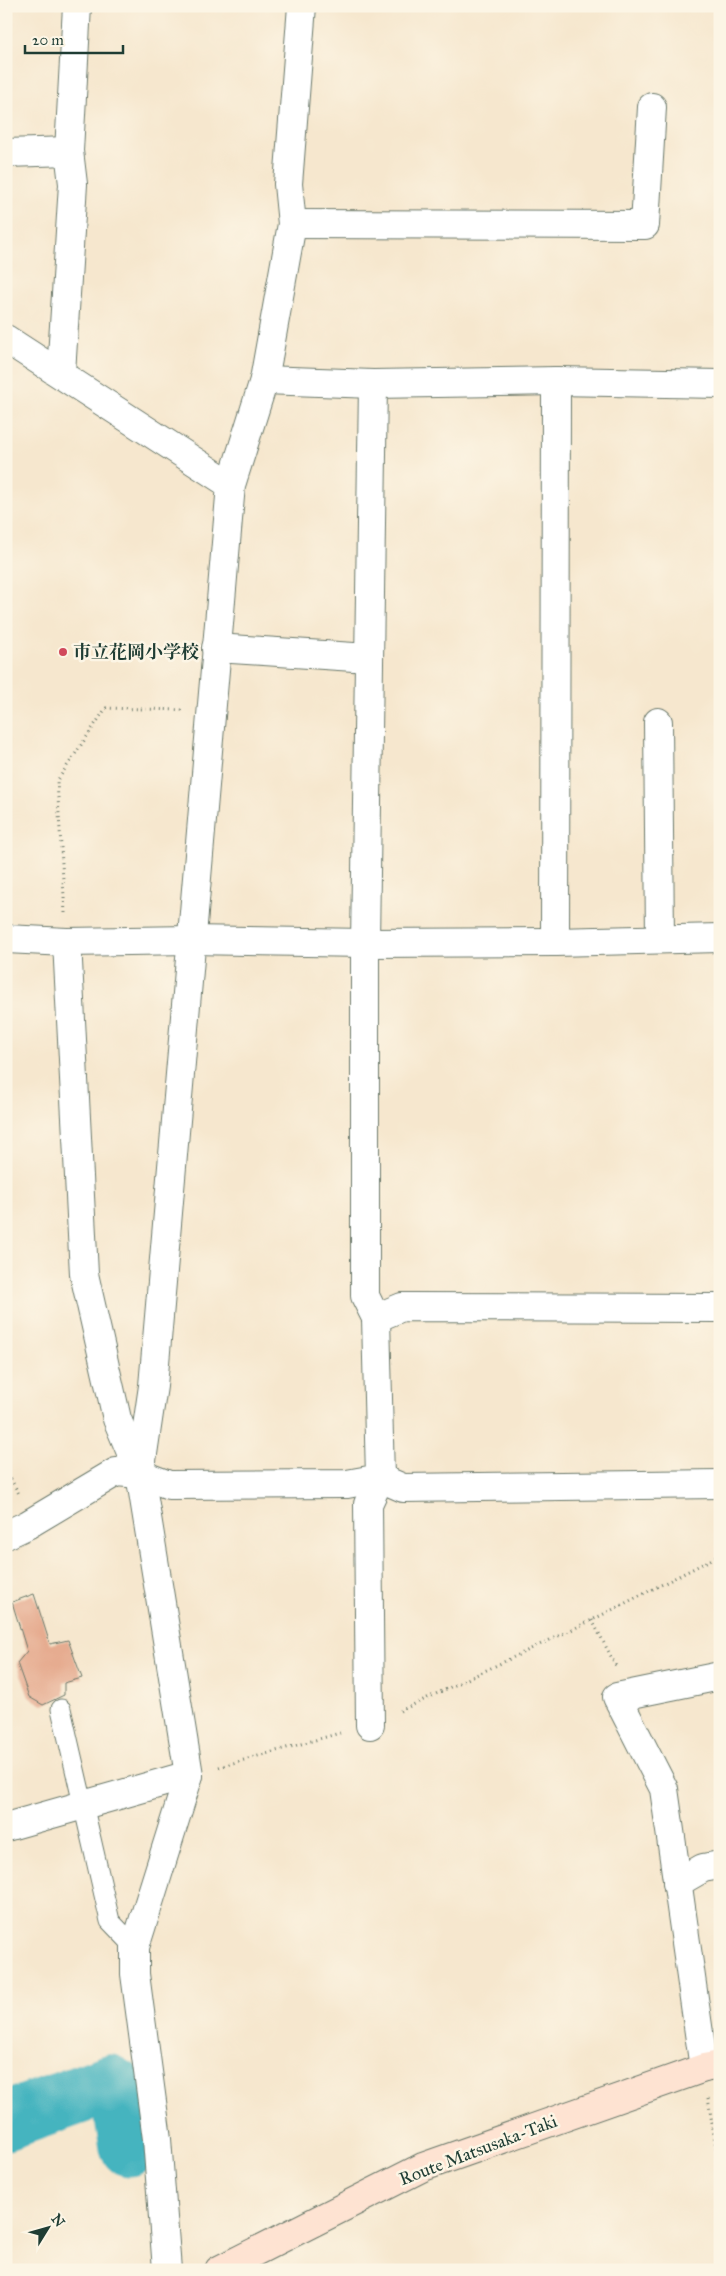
<svg xmlns="http://www.w3.org/2000/svg" width="726" height="2276" viewBox="0 0 726 2276" font-family="'IM FELL Great Primer','Noto Serif JP',serif">
  <rect width="100%" height="100%" fill="#fcf5e5"/>
  <filter id="ink" filterUnits="userSpaceOnUse"><feTurbulence type="fractalNoise" baseFrequency=".02" numOctaves="2"/><feDisplacementMap in="SourceGraphic" scale="10" xChannelSelector="R" yChannelSelector="G"/><feConvolveMatrix kernelMatrix="1 2 1 2 8 2 1 2 1" color-interpolation-filters="sRGB"/></filter>
  <filter id="wash" filterUnits="userSpaceOnUse"><feTurbulence type="fractalNoise" baseFrequency=".0096" numOctaves="4" result="noise"/><feDisplacementMap in="SourceGraphic" scale="20" xChannelSelector="R" yChannelSelector="G"/><feGaussianBlur stdDeviation="1.12" result="paint"/><feColorMatrix in="noise" values="0 0 0 0 0 0 0 0 0 0 0 0 0 0 0 0 0 1.4 0 .05"/><feComposite in="paint" operator="in"/></filter>
  <g filter="url(#wash)">
    <rect width="100%" height="100%" fill="#f6e7ce"/>
    <g fill="none" stroke-linecap="round" stroke-linejoin="round">
      <polyline stroke="#45b4bf" stroke-width="59" points="6,2121 109,2084 119,2090 129,2147"/>
    </g>
    <g id="blocks">
      <polygon fill="#e6ac90" points="34,1594 50,1644 68,1640 82,1678 64,1683 64,1695 43,1705 29,1697 17,1663 27,1651 12,1602"/>
    </g>
  </g>
  <g filter="url(#ink)">
    <use href="#blocks" fill-opacity="0" stroke="#6a786a" stroke-width="1"/>
    <g fill="none" stroke-linecap="round" stroke-linejoin="round">
      <g stroke="#6a786a" stroke-width="21">
        <polyline id="lane" points="61,1709 110,1921 135,1947"/>
      </g>
      <g stroke="#6a786a" stroke-width="30">
        <g id="street">
          <polyline points="6,153 69,151"/>
          <polyline points="292,224 645,225 652,107"/>
          <polyline points="6,339 231,485"/>
          <polyline points="61,373 73,184 69,151 77,6"/>
          <polyline points="264,380 373,384 556,381 720,384"/>
          <polyline points="216,648 369,658"/>
          <polyline points="658,722 660,939"/>
          <polyline points="6,939 67,942 191,940 365,943 555,942 720,938"/>
          <polyline points="67,942 84,1274 117,1419 140,1474"/>
          <polyline points="555,942 556,381"/>
          <polyline points="376,1318 402,1307 720,1308"/>
          <polyline points="6,1535 27,1525 116,1472 140,1474 169,1485 347,1484 380,1478 376,1318 365,1296 365,943 373,384"/>
          <polyline points="370,1725 368,1504 380,1478 403,1488 720,1484"/>
          <polyline points="6,1827 189,1775"/>
          <polyline points="677,1883 703,1868 720,1865"/>
          <polyline points="704,2068 664,1789 617,1697 720,1676"/>
          <polyline points="167,2270 157,2139 135,1974 135,1947 189,1775 140,1474 153,1386 231,485 264,380 292,224 288,184 302,6"/>
        </g>
      </g>
      <g stroke="#6a786a" stroke-width="30">
        <polyline id="secondary" points="219,2270 423,2167 704,2068 720,2065"/>
      </g>
      <g stroke="#6a786a" stroke-width="3" stroke-dasharray="1 4" stroke-linecap="butt">
        <polyline points="65,913 57,781 106,708 182,710"/>
        <polyline points="6,1470 19,1494"/>
        <polyline points="592,1620 616,1666"/>
        <polyline points="400,1711 592,1620 720,1555"/>
        <polyline points="219,1767 340,1733"/>
        <polyline points="708,2098 720,2173"/>
      </g>
      <use href="#lane" stroke="#fff" stroke-width="19"/>
      <use href="#street" stroke="#fff" stroke-width="28"/>
      <use href="#secondary" stroke="#fee3d2" stroke-width="28"/>
    </g>
  </g>
  <circle fill="#d1495b" stroke="#fcf5e5" stroke-width="2" cx="63" cy="652" r="5"/>
  <g text-anchor="middle" stroke-width="5" stroke-linejoin="round" paint-order="stroke">
    <g font-size="18" font-weight="bold" fill="#1f3d34" stroke="#fcf5e5" text-anchor="start">
      <text x="73" y="658">市立花岡小学校</text>
    </g>
    <g font-size="18" fill="#1f3d34" stroke="#fcf5e5">
      <text transform="translate(478 2150) rotate(-21)" y="6">Route Matsusaka-Taki</text>
    </g>
  </g>
  <rect width="726" height="2276" fill="none" stroke="#fcf5e5" stroke-width="25"/>
  <g transform="translate(48 2228) rotate(53)" stroke="#fcf5e5" stroke-width="4" paint-order="stroke">
  <path d="M0-4L9 19L0 12L-9 19Z" fill="#1f3d34"/>
  <text y="-8" font-size="14" font-weight="bold" text-anchor="middle" fill="#1f3d34">N</text>
  </g>
  <path d="M25 45v8h98v-8" fill="none" stroke="#1f3d34" stroke-width="2.5"/>
  <text x="32" y="45" font-size="15" fill="#1f3d34" stroke="#fcf5e5" stroke-width="4" paint-order="stroke">20 m</text>
</svg>
